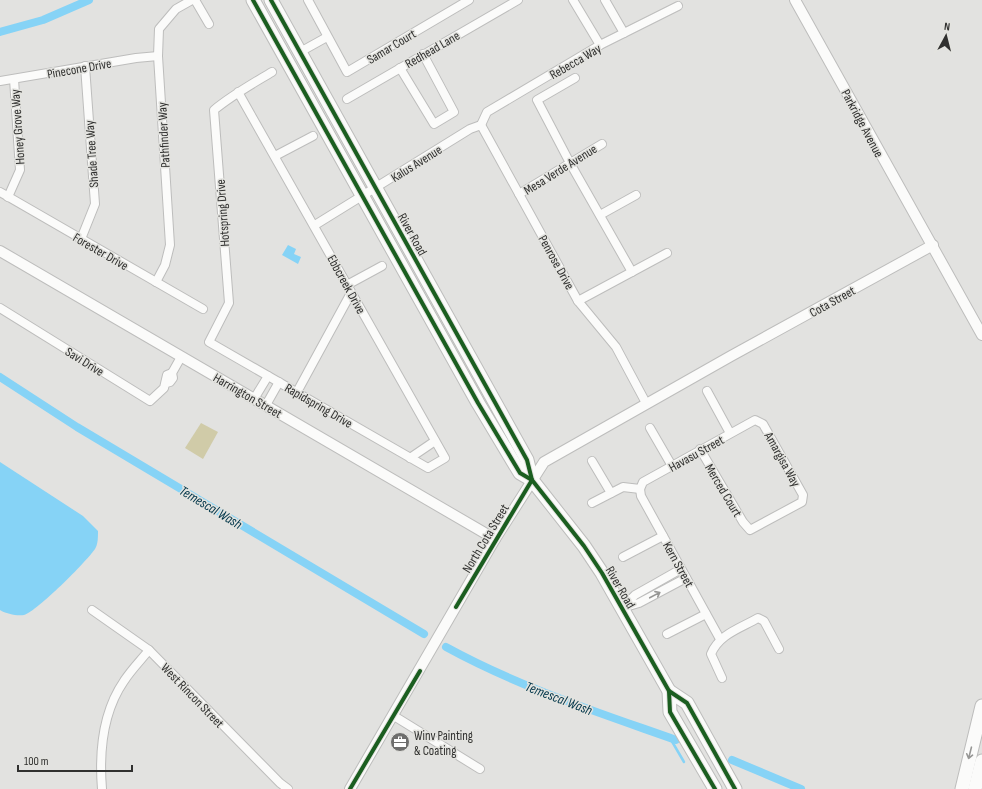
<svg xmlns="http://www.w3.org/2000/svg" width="982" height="789" viewBox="0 0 982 789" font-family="'Sofia Sans Condensed',sans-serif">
  <rect width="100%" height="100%" fill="#e2e2e0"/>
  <polygon fill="#d0cba8" points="201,423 218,432 203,459 185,448"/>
  <g fill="#86d3f6">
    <polygon points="288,245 296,249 294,254 301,257 298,264 282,255"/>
    <path d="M0,462L83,516L98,531C98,537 98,544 95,549C86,562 37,611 24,615C17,616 6,614 0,610Z"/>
  </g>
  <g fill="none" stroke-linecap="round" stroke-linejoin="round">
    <polyline stroke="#86d3f6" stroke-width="2.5" points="670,738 684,762"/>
    <g stroke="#86d3f6" stroke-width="8">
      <polyline points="0,32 43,20 89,0"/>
      <polyline points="0,377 77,427 424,634"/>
      <path d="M446,647C519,687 597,712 676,740"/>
      <polyline points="732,760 801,789"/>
    </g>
    <g stroke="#bdbdbc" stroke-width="10">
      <g id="minor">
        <polyline points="195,0 209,24"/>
        <polyline points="308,0 347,72 469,0"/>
        <polyline points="573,0 600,45"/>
        <polyline points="605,0 624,33"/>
        <polyline points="300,52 327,37"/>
        <polyline points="400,68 434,124 454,112 423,54"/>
        <polyline points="575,78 537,100 570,163 632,272"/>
        <polyline points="0,81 136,58 158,56"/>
        <path d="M238,92L445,458L428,468L209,342L229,303L214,110C232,95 252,84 272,72"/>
        <polyline points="347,99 518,0"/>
        <polyline points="481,125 487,112 600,45 678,6"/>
        <polyline points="275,156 313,136"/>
        <polyline points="0,192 203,309"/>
        <polyline points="519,194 602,144"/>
        <polyline points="8,197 20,170 14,79"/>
        <polyline points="600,215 636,195"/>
        <polyline points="315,225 470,129 481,125 578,301 616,347 646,403"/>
        <polyline points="81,239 95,204 85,66"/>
        <polyline points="156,282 165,265 170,245 158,56 159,29 176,9 192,0"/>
        <polyline points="347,285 382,266"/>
        <polyline points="578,301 667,253"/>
        <polyline points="0,308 150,401 164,388 167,375 172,373"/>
        <polyline points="166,383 170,382 173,378 172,373 181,357"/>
        <polyline points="707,391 730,433"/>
        <polyline points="297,392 351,293"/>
        <polyline points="254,399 268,376"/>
        <polyline points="266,405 279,382"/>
        <polyline points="650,428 672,466"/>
        <polyline points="410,458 435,441"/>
        <polyline points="592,461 611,493"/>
        <polyline points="640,489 643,482 755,420 763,424 803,495 802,502 750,530 743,522 700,449"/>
        <polyline points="640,489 641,496 720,639"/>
        <polyline points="592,503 623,487 640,489"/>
        <polyline points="623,557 663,536"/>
        <polyline points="622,608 635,595 681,569"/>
        <polyline points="622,608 639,603 686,578"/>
        <polyline points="92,610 149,650 280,783 288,789"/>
        <polyline points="667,634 706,614"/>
        <path d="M722,678L711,654C719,634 741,628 758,618L764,621L779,649"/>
        <polyline points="394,716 480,769"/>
        <path d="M102,789C99,752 102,713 124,681C131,670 141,660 149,650"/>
      </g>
    </g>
    <g stroke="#bdbdbc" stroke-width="12">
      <g id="tertiary">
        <path d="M795,0C857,112 919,224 982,335"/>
        <polyline points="0,251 495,539"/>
        <polyline points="350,789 495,539 544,462 731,356 933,245"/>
      </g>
    </g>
    <g stroke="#bdbdbc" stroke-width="15">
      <g id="primary">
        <polyline points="253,0 478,403 520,473 532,480"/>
        <polyline points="271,0 527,460 532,480 584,546 602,573 669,691 670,712 715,789"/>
        <polyline points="669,691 687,703 735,789"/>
        <polyline points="962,789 982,706"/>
        <polyline points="975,789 982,761"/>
      </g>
    </g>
    <use href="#minor" stroke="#fbfbfa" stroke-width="8"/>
    <use href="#tertiary" stroke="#fbfbfa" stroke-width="10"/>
    <use href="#primary" stroke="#fbfbfa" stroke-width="13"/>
    <g stroke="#e3e3df" stroke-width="6">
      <g id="cycleway">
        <polyline points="253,0 478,403 520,473 532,480"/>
        <polyline points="271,0 527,460 532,480 584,546 602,573 669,691 670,712 715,789"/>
        <polyline points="456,607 532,480"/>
        <polyline points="669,691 687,703 735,789"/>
        <polyline points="350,789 420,671"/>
      </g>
    </g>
    <use href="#cycleway" stroke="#1b5e20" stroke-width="4"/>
  </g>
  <defs><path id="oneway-shaft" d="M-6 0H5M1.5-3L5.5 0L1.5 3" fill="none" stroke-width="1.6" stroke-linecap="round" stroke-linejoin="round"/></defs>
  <g stroke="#969694">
    <use href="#oneway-shaft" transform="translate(655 595) rotate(-28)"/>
    <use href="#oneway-shaft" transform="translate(970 753) rotate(104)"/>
  </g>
  <defs>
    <g id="office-disc" transform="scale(1)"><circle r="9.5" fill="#6e6e6d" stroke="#e3e3df"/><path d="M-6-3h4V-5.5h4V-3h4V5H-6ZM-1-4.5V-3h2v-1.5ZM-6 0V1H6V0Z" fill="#fff"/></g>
  </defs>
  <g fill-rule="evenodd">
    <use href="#office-disc" x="400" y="742"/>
  </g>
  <g text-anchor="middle" stroke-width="3" stroke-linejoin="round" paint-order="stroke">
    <g font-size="13" fill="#30302f" stroke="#e3e3df">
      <text transform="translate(391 46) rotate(-31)" y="5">Samar Court</text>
      <text transform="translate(432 49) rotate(-30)" y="5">Redhead Lane</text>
      <text transform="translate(575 61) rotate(-30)" y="5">Rebecca Way</text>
      <text transform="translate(79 68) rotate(-10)" y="5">Pinecone Drive</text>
      <text transform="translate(863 123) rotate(62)" y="5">Parkridge Avenue</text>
      <text transform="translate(17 127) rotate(-94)" y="5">Honey Grove Way</text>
      <text transform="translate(163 135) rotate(-93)" y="5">Pathfinder Way</text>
      <text transform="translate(91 154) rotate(-94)" y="5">Shade Tree Way</text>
      <text transform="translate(416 163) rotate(-32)" y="5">Kalus Avenue</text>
      <text transform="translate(560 169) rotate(-32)" y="5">Mesa Verde Avenue</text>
      <text transform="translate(222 213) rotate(-94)" y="5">Hotspring Drive</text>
      <text transform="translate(413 234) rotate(61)" y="5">River Road</text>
      <text transform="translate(101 251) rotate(30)" y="5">Forester Drive</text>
      <text transform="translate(557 262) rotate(61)" y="5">Penrose Drive</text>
      <text transform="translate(347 284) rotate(61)" y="5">Ebbcreek Drive</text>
      <text transform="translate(832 301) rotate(-29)" y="5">Cota Street</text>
      <text transform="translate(85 361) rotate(32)" y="5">Savi Drive</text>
      <text transform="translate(248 395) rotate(30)" y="5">Harrington Street</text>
      <text transform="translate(319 405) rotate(30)" y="5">Rapidspring Drive</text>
      <text transform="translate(696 453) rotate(-29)" y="5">Havasu Street</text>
      <text transform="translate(783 459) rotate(61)" y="5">Amargisa Way</text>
      <text transform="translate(724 490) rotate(59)" y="5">Merced Court</text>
      <text transform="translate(485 538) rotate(-59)" y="5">North Cota Street</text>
      <text transform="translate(679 564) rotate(61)" y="5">Kern Street</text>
      <text transform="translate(621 587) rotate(60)" y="5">River Road</text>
      <text transform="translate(193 695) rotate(46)" y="5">West Rincon Street</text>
    </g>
    <g font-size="13" fill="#30302f" stroke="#e3e3df" text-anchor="start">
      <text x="414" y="740">Winv Painting<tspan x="414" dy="15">&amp; Coating</tspan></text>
    </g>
    <g font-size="14" font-style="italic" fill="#013549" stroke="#e3e3df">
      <text transform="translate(211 507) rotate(31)" y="5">Temescal Wash</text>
      <text transform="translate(559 698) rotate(21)" y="5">Temescal Wash</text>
    </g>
  </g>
  <g transform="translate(946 36) rotate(7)" stroke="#e3e3df" stroke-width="3" paint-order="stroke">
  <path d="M0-3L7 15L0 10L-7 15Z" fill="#30302f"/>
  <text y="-6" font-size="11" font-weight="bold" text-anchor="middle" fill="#30302f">N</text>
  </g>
  <path d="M18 765v6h114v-6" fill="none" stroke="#30302f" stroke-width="2"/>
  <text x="24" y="765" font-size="12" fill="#30302f" stroke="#e3e3df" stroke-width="3" paint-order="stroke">100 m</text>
</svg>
